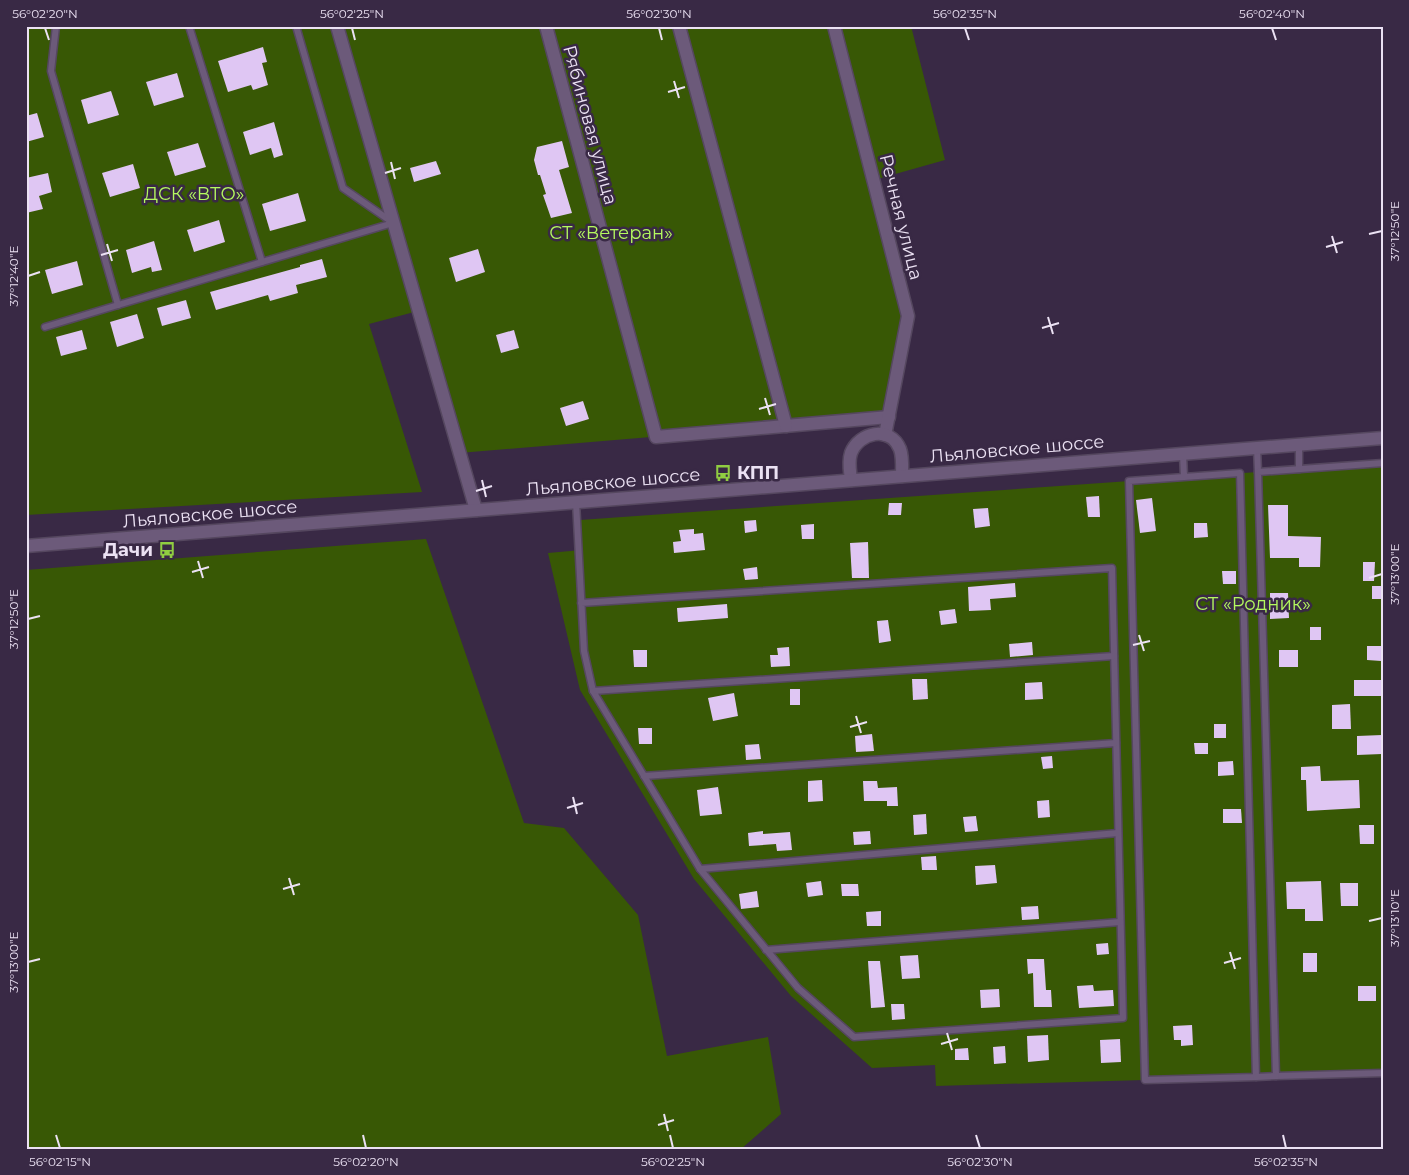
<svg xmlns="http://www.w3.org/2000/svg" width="1409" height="1175" viewBox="0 0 1409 1175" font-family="Montserrat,sans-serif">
  <rect width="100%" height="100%" fill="#392945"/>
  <g fill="#385805">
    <polygon points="26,26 911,26 945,160 874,180 908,316 889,417 459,453 418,311 369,324 422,492 26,515"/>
    <polygon points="1383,463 1383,1073 936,1086 935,1065 872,1068 791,996 694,879 580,690 548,553 582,550 580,520"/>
    <polygon points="426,539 524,823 564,828 638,915 667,1056 768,1037 781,1114 741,1149 26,1149 26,570"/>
  </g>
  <g fill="#dfc6f3">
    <polygon points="263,47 267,62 262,63 268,85 253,90 251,85 228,92 218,61"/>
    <polygon points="177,73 184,97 154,106 146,82"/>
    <polygon points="111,91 119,115 88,124 81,100"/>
    <polygon points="37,113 44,137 26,142 26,116"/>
    <polygon points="274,122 283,155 274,158 271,148 250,155 243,132"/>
    <polygon points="562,141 569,167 559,170 572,213 551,218 543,195 546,194 540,175 538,175 534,160 537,147"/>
    <polygon points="198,143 206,167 175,176 167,152"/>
    <polygon points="436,161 441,174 414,182 410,168"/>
    <polygon points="133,164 140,188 110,197 102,173"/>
    <polygon points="48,173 52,192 39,196 43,209 26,213 26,178"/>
    <polygon points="298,193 306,221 270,231 262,204"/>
    <polygon points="219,220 225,242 194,252 187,230"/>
    <polygon points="154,241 162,270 152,272 151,267 132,273 126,250"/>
    <polygon points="478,249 485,272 456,282 449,258"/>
    <polygon points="322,259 327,277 296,285 298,293 270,301 268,295 216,310 210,292 300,267 300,265"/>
    <polygon points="77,261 83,285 52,294 45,270"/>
    <polygon points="186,300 191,318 162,326 157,308"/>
    <polygon points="137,314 144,338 117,347 110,322"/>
    <polygon points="82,330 87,349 61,356 56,337"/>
    <polygon points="514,330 519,348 501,353 496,335"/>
    <polygon points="583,401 589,419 566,426 560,408"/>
    <polygon points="1099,496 1100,517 1088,517 1086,497"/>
    <polygon points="1152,498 1156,531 1140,533 1136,500"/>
    <polygon points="889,503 902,503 901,515 888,515"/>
    <polygon points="1268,505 1288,505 1288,536 1321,537 1320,567 1299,567 1299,558 1270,558"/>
    <polygon points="988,508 990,526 975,528 973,509"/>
    <polygon points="756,520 757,531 745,533 744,521"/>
    <polygon points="1194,523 1207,523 1208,537 1194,538"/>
    <polygon points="814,524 814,539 802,539 801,525"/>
    <polygon points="694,529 694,534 703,533 705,550 674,553 673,542 681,541 679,530"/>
    <polygon points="868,542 869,578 852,578 850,543"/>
    <polygon points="1363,562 1375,562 1374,581 1363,581"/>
    <polygon points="757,567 758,579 745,580 743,569"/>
    <polygon points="1222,571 1236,571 1236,584 1223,584"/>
    <polygon points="1015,583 1016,597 990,599 991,610 969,611 968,587"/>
    <rect x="1372" y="586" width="11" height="13"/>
    <polygon points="1270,593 1288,593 1289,618 1270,619"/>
    <polygon points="727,604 728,618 678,622 677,608"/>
    <polygon points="955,609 957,623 941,625 939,611"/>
    <polygon points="888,620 891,641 879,643 877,621"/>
    <rect x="1310" y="627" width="11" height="13"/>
    <polygon points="1032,642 1033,655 1010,657 1009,644"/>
    <polygon points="1367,646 1381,646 1381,661 1367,660"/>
    <polygon points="789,647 790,666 771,667 770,655 778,655 777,648"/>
    <polygon points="633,650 647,650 647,667 634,667"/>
    <rect x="1279" y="650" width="19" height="17"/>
    <polygon points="912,679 927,679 928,699 913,700"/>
    <rect x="1354" y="680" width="29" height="16"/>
    <polygon points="1042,682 1043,699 1025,700 1025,683"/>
    <rect x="790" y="689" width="10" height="16"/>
    <polygon points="734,693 738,716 713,721 708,698"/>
    <polygon points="1350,704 1351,729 1332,729 1332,705"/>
    <rect x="1214" y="724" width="12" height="14"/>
    <polygon points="638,728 652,728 652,744 639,744"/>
    <polygon points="872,734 874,751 856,752 855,736"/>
    <polygon points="1382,735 1382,754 1357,755 1357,736"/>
    <polygon points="1194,743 1208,743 1208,754 1195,754"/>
    <polygon points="759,744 761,759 746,760 745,745"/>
    <polygon points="1052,756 1053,768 1043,769 1041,757"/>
    <polygon points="1233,761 1234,775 1218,776 1218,762"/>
    <polygon points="1320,766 1321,781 1359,780 1360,808 1307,811 1306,780 1301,780 1301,767"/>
    <polygon points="822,780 823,801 808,802 808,781"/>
    <polygon points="863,781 877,781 878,788 897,787 898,806 887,806 887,801 864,801"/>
    <polygon points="718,787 722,814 700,816 697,790"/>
    <polygon points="1049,800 1050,817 1038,818 1037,801"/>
    <polygon points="1223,809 1241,809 1242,823 1223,823"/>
    <polygon points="926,814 927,834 914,835 913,815"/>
    <polygon points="976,816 978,831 965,832 963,817"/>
    <polygon points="1359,825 1374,825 1374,844 1360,844"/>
    <polygon points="763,831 763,834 790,832 792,850 777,851 776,844 749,846 748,833"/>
    <polygon points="870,831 871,844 854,845 853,832"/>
    <polygon points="936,856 937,870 922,870 921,857"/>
    <polygon points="995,865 997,883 976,885 975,866"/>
    <polygon points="821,881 823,895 808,897 806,883"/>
    <polygon points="1321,881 1323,921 1305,921 1305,909 1287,909 1286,882"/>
    <polygon points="1340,883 1358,883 1358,906 1341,906"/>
    <polygon points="841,884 858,884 859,896 842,896"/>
    <polygon points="757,891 759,907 741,909 739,894"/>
    <polygon points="1038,906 1039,919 1022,920 1021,907"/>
    <polygon points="881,911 881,926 867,926 866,912"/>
    <polygon points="1108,943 1109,954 1097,955 1096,944"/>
    <rect x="1303" y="953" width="14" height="19"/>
    <polygon points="918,955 920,978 902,979 900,956"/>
    <polygon points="1027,959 1044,959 1046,990 1051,990 1052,1007 1034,1007 1033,973 1028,974"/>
    <polygon points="868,961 880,961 885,1007 871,1008"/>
    <polygon points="1093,985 1094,991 1113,990 1114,1006 1079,1008 1077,986"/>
    <rect x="1358" y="986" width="18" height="15"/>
    <polygon points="999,989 1000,1007 981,1008 980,990"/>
    <polygon points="891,1004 904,1004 905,1019 892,1020"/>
    <polygon points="1192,1025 1193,1045 1181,1046 1181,1040 1174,1040 1173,1026"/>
    <polygon points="1048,1035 1049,1060 1028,1062 1027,1036"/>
    <polygon points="1120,1039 1121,1062 1101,1063 1100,1040"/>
    <polygon points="1005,1046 1006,1063 994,1064 993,1047"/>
    <polygon points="968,1048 969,1060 955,1060 955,1049"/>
  </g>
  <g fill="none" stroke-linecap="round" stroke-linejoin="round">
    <g stroke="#55475f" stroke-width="9">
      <g id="service">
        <polyline points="56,26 51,71 118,305 393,223"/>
        <polyline points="189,26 262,262"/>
        <polyline points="296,26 343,188 392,222"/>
        <polyline points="45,327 118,305"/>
        <polyline points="1299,444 1299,469"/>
        <polyline points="1257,448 1258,472"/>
        <polyline points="1183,454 1184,477 1129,481 1145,1080 1256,1077 1240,473 1184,477"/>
        <polyline points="1383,463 1258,472 1276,1076 1383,1073"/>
        <polyline points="576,502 584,651 593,691 700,869 798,988 854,1037 1123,1018 1112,568 581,603"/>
        <polyline points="593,691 1114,656"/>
        <polyline points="644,776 1116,743"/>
        <polyline points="700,869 1118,833"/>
        <polyline points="766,950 1120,922"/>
        <polyline points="1256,1077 1276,1076"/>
      </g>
    </g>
    <g stroke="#55475f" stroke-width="15">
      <g id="minor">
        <polyline points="337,26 476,510"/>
        <polyline points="546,26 656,437 889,417"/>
        <polyline points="679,26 786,426"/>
        <polyline points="834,26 908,316 885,435"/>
        <path d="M851,480C850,471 848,462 851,453C859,432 890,425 900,449C903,457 902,468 902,476"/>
        <polyline points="26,546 1383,438"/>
      </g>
    </g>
    <use href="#service" stroke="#6c5a7a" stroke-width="6"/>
    <use href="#minor" stroke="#6c5a7a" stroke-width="12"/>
  </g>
  <path fill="none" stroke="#ebe1f3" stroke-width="2" d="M45,28L49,40M352,28L355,40M659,28L662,40M965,28L969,40M1272,28L1276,40M674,81L679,98M668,92L685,87M391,162L395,179M385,173L401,168M1369,234L1382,231M1332,236L1337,253M107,244L112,261M1326,247L1343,242M101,255L118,250M28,276L40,272M1048,317L1053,334M1042,328L1059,323M765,398L770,415M759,409L776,404M482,480L486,497M476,491L492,486M198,561L203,578M192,572L209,567M1369,578L1382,574M28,619L40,616M1139,635L1144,651M1133,645L1150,641M856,716L861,733M850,727L867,722M573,797L577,814M567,808L583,803M289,878L294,895M283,889L300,884M1369,921L1382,918M1230,952L1235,969M28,962L40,959M1224,963L1241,958M947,1033L952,1050M941,1044L958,1039M664,1114L668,1131M658,1125L674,1120M56,1135L60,1148M363,1135L366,1148M670,1135L673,1148M976,1135L980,1148M1283,1135L1286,1148"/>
  <defs>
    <g id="bus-bare" transform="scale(1.35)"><path d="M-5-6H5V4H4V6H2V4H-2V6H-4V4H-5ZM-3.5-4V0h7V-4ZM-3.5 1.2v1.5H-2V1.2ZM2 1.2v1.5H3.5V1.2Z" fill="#90cd41" stroke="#392945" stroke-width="2.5" paint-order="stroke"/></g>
  </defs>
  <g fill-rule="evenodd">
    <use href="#bus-bare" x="723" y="473"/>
    <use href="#bus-bare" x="167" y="550"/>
  </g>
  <g text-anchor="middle" stroke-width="5" stroke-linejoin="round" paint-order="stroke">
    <g font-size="18" fill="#ebe1f3" stroke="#392945">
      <text transform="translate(590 125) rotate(75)" y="6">Рябиновая улица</text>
      <text transform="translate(901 217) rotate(76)" y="6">Речная улица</text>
      <text transform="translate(1017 449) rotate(-5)" y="6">Льяловское шоссе</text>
      <text transform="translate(613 482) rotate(-5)" y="6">Льяловское шоссе</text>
      <text transform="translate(210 514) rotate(-5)" y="6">Льяловское шоссе</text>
    </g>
    <g font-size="18" fill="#b4f95f" stroke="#392945">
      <text x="194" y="200">ДСК «ВТО»</text>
      <text x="611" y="239">СТ «Ветеран»</text>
      <text x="1253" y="610">СТ «Родник»</text>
    </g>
    <g font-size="18" font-weight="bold" fill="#ebe1f3" stroke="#392945" text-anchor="start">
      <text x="737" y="479">КПП</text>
      <text x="153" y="556" text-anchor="end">Дачи</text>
    </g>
  </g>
  <rect width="1409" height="1175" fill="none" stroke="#392945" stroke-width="55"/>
  <rect x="28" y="28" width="1354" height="1120" fill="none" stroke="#ebe1f3" stroke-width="2"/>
  <g font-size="12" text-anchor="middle" fill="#ebe1f3">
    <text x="45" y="18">56°02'20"N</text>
    <text x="352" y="18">56°02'25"N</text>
    <text x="659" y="18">56°02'30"N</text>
    <text x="965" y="18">56°02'35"N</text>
    <text x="1272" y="18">56°02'40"N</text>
    <text transform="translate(1395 231) rotate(-90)" y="4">37°12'50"E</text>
    <text transform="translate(14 276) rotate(-90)" y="4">37°12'40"E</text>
    <text transform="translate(1395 574) rotate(-90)" y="4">37°13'00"E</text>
    <text transform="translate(14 619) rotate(-90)" y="4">37°12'50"E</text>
    <text transform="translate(1395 918) rotate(-90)" y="4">37°13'10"E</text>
    <text transform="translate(14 962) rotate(-90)" y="4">37°13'00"E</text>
    <text x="60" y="1166">56°02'15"N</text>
    <text x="366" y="1166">56°02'20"N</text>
    <text x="673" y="1166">56°02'25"N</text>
    <text x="980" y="1166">56°02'30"N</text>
    <text x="1286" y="1166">56°02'35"N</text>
  </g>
</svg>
